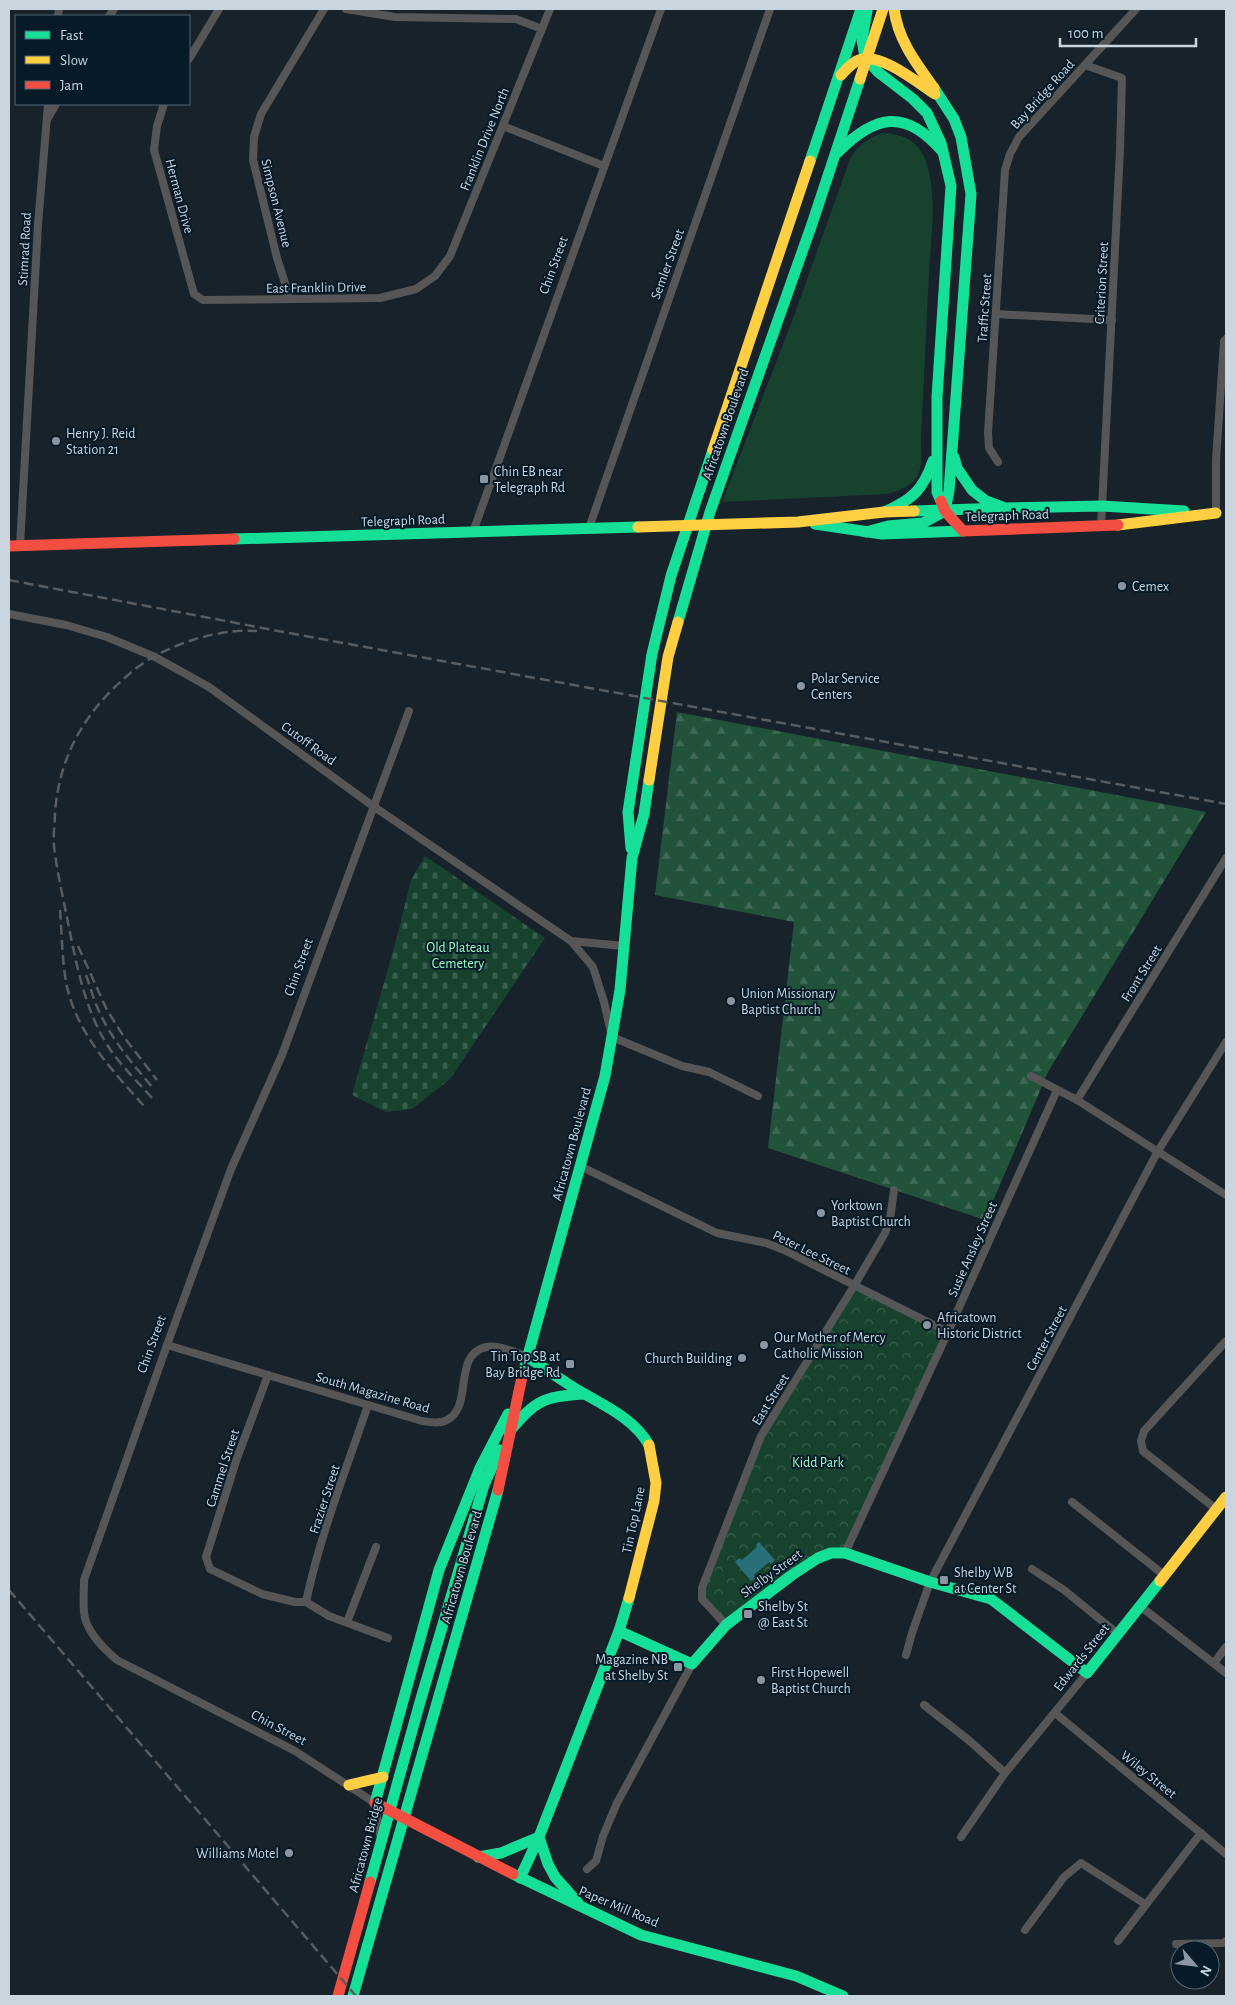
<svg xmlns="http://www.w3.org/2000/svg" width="1235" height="2005" viewBox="0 0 1235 2005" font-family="'Alegreya Sans',sans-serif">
  <defs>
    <pattern id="forest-firs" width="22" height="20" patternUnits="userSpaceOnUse" patternTransform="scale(1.25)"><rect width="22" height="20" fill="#21523a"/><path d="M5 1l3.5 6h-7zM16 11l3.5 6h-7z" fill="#406a56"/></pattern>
    <pattern id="cemetery-stones" width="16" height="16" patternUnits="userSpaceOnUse" patternTransform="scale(1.25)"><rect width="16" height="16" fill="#17432e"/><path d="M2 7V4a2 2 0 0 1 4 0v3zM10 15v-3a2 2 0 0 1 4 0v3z" fill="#375d4c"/></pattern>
    <pattern id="park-crowns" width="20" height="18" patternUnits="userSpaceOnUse" patternTransform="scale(1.25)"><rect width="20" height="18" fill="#17432e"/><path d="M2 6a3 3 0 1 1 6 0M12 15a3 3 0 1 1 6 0" fill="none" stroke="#375d4c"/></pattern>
  </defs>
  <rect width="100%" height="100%" fill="#17222a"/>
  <path fill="#17432e" d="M883,133C903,134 917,140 925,159C938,192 931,239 929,273C926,328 924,383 921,437C922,471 924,483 888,494L722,502L794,316L850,159C858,145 867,138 883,133Z"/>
  <polygon fill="url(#forest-firs)" points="677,712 1206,812 1048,1072 985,1220 768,1148 794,922 655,895"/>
  <polygon fill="url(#cemetery-stones)" points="425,856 545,938 450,1079 412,1109 386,1112 352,1095 397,937 411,880"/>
  <polygon fill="url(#park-crowns)" points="854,1286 948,1332 845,1553 831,1553 726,1625 702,1599 761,1436"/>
  <polygon fill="#286f7a" points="759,1542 775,1560 771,1564 769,1562 754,1575 755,1577 751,1581 735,1562 739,1558 742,1560 757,1547 756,1545"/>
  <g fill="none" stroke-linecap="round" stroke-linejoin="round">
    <g stroke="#575656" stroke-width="8">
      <polyline points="346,9 395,17 516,19 542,29"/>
      <polyline points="58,16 59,9"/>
      <polyline points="109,16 114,9"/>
      <polyline points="189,59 219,9"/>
      <polyline points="1085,65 1122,78 1120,150 1101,527"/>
      <polyline points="164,104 157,126 154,150 194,294 203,300 380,298 416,289 435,276 450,256 550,9"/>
      <polyline points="48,118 56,104"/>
      <polyline points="503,126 604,166"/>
      <polyline points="290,299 277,258 253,160 254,137 261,114 324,9"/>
      <polyline points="996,314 1112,320"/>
      <polyline points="998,462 989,448 988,433 1005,170 1010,154 1019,137 1136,9"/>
      <polyline points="1216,513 1216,460 1224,341 1226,339"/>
      <polyline points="589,528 770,9"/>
      <polyline points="473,532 661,9"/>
      <polyline points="20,546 38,225 48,104"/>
      <polyline points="9,614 66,625 107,637 155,657 209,687 373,806 571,941 593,967 604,1002 612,1037 682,1066 709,1072 758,1096"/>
      <polyline points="571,941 624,946"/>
      <polyline points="1031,1076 1077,1100 1226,1195"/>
      <polyline points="1077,1100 1226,858"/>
      <polyline points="580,1166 717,1233 766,1243 784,1250 948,1332"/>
      <path d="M167,1345L422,1421C429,1422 438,1424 445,1421C475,1409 451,1355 486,1347C498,1344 517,1353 528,1357"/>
      <polyline points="268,1375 236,1461 206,1557 210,1569 262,1594 295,1602 306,1602 329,1616 388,1638"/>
      <polyline points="1072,1502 1164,1575"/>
      <polyline points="1216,1509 1143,1451 1141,1441 1144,1431 1226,1341"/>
      <polyline points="845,1553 948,1332 1057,1090"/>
      <polyline points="1032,1569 1064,1590 1118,1634"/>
      <path d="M306,1602C320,1535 346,1470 368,1405"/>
      <polyline points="1140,1606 1226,1673"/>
      <polyline points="347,1622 376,1547"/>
      <polyline points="726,1625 702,1599 702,1588 761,1436 854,1286 885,1233 890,1219 894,1190"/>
      <polyline points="906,1655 912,1633 930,1582 1158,1151 1226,1042"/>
      <polyline points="1214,1663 1226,1647"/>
      <polyline points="924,1705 971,1742 1005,1773"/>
      <polyline points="1055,1713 1226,1854"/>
      <path d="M380,1835L375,1803L295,1751L117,1660C104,1649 85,1630 84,1612C83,1601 84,1590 84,1580L167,1345L231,1169L282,1055L409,711"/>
      <polyline points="961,1837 1005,1773 1087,1673"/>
      <polyline points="587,1869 596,1861 603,1836 617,1803 692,1664"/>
      <polyline points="1025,1930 1064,1877 1081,1863 1145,1904"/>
      <polyline points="1118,1941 1201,1833"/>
      <polyline points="1176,1944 1223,1943 1226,1941"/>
    </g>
    <g stroke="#16e098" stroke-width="11">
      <polyline points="867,11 862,40 865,57 878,72 913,99 927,113 941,143 951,186 937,397 937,492 941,501"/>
      <path d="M838,152C875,115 905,108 942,151"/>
      <polyline points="810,161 861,9"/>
      <polyline points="954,457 957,468 972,490 986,501 1005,508 1102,506 1184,511"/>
      <polyline points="914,511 1003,508"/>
      <path d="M884,512C912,500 923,490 933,461"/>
      <polyline points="815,524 882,534 963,531"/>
      <polyline points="866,532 888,526 923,523 945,511 949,491 971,194 961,137 954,119 934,88"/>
      <polyline points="234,539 638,527"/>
      <polyline points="678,622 710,512 812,224 860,79"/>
      <polyline points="631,848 628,812 652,654 671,576 713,450"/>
      <path d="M528,1357C544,1368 560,1379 576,1389C603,1405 634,1418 649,1445"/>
      <polyline points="522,1377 605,1076 620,990 632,858 644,814 649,780"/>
      <path d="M509,1432C536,1400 542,1397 584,1394"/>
      <polyline points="619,1631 692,1664 726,1625 792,1575 818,1558 831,1553 845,1553 930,1582 991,1599 1087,1673 1160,1581"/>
      <polyline points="375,1803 439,1570 480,1468 508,1414"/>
      <polyline points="478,1857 501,1853 539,1837 548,1864 555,1877 578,1903"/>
      <polyline points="513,1874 641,1935 796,1976 843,1996"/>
      <polyline points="520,1878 539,1837 619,1631 629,1598"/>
      <polyline points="370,1882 420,1702 484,1485 500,1450"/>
      <polyline points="353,1996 498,1490"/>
    </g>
    <g stroke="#ffcf43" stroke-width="11">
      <path d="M894,9C898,40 916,63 934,88"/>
      <path d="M841,75C846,70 851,63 859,60C879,51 918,83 935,94"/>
      <polyline points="860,79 883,9"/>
      <polyline points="713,450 810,161"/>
      <polyline points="1118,525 1216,513"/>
      <polyline points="638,527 798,522 884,512 914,511"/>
      <polyline points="649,780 668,657 678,622"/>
      <polyline points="1160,1581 1226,1497"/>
      <polyline points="629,1598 654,1501 656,1483 649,1445"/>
      <polyline points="349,1785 383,1777"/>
    </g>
    <g stroke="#f24e42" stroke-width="11">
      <polyline points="941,501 945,511 963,531 1118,525"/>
      <polyline points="9,546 234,539"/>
      <polyline points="498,1490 522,1377"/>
      <polyline points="375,1803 513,1874"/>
      <polyline points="338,1996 370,1882"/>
    </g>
    <g stroke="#595c5f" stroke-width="2.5" stroke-dasharray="10 5" stroke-linecap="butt">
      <polyline points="9,580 305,636 1226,804"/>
      <path d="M60,910C62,935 62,963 67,987C78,1035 113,1071 144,1106"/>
      <polyline points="78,946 107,1010 124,1037 157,1080"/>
      <path d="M86,975C90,986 93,998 98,1009C111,1039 132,1063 153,1088"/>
      <path d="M152,1098C137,1081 118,1063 106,1043C85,1008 77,967 69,928C64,901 57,873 54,846C53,834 55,823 55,812C60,754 85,712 128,675C159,647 215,628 257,631"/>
      <polyline points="9,1590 356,1996"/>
    </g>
  </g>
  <g fill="#8b96a0" stroke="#061a28" stroke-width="2">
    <circle cx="56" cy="441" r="5"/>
    <rect x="479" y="474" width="10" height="10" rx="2.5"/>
    <circle cx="1122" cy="586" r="5"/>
    <circle cx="801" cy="686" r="5"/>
    <circle cx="731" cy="1001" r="5"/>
    <circle cx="821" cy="1213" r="5"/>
    <circle cx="927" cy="1325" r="5"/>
    <circle cx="764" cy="1345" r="5"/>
    <circle cx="742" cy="1358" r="5"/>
    <rect x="565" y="1359" width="10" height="10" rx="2.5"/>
    <rect x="939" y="1575" width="10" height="10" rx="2.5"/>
    <rect x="743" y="1609" width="10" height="10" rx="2.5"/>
    <rect x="673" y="1662" width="10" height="10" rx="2.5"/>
    <circle cx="761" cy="1680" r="5"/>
    <circle cx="289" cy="1853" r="5"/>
  </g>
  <g text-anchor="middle" stroke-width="4" stroke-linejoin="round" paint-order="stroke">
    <g font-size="14" fill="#c9d5df" stroke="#061a28">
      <text transform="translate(1042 94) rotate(-48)" y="5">Bay Bridge Road</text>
      <text transform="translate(484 139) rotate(-68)" y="5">Franklin Drive North</text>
      <text transform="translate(180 196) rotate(75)" y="5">Herman Drive</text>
      <text transform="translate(277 203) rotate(76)" y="5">Simpson Avenue</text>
      <text transform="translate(24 249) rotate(-87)" y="5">Stimrad Road</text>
      <text transform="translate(667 264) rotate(-70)" y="5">Semler Street</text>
      <text transform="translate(553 265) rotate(-70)" y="5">Chin Street</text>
      <text transform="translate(1101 283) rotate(-87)" y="5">Criterion Street</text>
      <text transform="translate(316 287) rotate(-1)" y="5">East Franklin Drive</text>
      <text transform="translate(984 308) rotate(-86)" y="5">Traffic Street</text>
      <text transform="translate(725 424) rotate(-71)" y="5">Africatown Boulevard</text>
      <text transform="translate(1007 515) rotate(-2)" y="5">Telegraph Road</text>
      <text transform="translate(403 520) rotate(-2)" y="5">Telegraph Road</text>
      <text transform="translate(309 743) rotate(36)" y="5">Cutoff Road</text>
      <text transform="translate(298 967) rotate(-70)" y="5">Chin Street</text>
      <text transform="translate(1141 973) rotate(-58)" y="5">Front Street</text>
      <text transform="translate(571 1144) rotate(-75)" y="5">Africatown Boulevard</text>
      <text transform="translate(972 1249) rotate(-66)" y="5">Susie Ansley Street</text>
      <text transform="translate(812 1252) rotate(26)" y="5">Peter Lee Street</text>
      <text transform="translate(1046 1338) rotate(-62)" y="5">Center Street</text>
      <text transform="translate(151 1344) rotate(-70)" y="5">Chin Street</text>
      <text transform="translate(373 1392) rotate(16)" y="5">South Magazine Road</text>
      <text transform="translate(770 1399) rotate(-58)" y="5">East Street</text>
      <text transform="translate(222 1468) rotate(-72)" y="5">Cammel Street</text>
      <text transform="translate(324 1499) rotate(-72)" y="5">Frazier Street</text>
      <text transform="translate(633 1520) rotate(-78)" y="5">Tin Top Lane</text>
      <text transform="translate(461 1567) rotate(-74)" y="5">Africatown Boulevard</text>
      <text transform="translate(771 1573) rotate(-36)" y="5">Shelby Street</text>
      <text transform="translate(1081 1657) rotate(-52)" y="5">Edwards Street</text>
      <text transform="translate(279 1727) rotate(28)" y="5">Chin Street</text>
      <text transform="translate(1149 1774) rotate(39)" y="5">Wiley Street</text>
      <text transform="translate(365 1845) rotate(-75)" y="5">Africatown Bridge</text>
      <text transform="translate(619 1906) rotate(23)" y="5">Paper Mill Road</text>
    </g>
    <g font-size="14" fill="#c9d5df" stroke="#061a28" text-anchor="start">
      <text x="66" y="438">Henry J. Reid<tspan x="66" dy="16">Station 21</tspan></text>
      <text x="494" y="476">Chin EB near<tspan x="494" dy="16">Telegraph Rd</tspan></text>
      <text x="1132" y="591">Cemex</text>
      <text x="811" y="683">Polar Service<tspan x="811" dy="16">Centers</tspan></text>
      <text x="741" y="998">Union Missionary<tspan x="741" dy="16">Baptist Church</tspan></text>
      <text x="831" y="1210">Yorktown<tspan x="831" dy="16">Baptist Church</tspan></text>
      <text x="937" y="1322">Africatown<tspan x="937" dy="16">Historic District</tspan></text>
      <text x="774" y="1342">Our Mother of Mercy<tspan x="774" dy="16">Catholic Mission</tspan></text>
      <text x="560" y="1361" text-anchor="end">Tin Top SB at<tspan x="560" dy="16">Bay Bridge Rd</tspan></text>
      <text x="732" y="1363" text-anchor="end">Church Building</text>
      <text x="954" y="1577">Shelby WB<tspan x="954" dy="16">at Center St</tspan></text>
      <text x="758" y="1611">Shelby St<tspan x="758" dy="16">@ East St</tspan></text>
      <text x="668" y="1664" text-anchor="end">Magazine NB<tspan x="668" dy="16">at Shelby St</tspan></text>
      <text x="771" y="1677">First Hopewell<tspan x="771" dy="16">Baptist Church</tspan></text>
      <text x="279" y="1858" text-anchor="end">Williams Motel</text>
    </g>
    <g font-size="14" fill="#99fec4" stroke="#061a28">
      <text x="458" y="952">Old Plateau<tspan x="458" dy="16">Cemetery</tspan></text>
      <text x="818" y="1467">Kidd Park</text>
    </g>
  </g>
  <rect width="1235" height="2005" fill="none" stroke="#c9d5df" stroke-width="20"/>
  <rect x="15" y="15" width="175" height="90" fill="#061a28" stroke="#546571"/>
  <rect x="25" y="31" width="25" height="8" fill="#16e098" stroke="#546571"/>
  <text x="60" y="40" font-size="15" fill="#c9d5df">Fast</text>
  <rect x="25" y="56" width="25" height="8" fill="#ffcf43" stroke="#546571"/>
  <text x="60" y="65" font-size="15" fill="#c9d5df">Slow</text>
  <rect x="25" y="81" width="25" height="8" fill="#f24e42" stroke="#546571"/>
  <text x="60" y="90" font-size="15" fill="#c9d5df">Jam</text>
  <g transform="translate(1195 1965) rotate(118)"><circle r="24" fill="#061a28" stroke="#546571"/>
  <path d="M0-4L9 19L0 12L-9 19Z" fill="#8b96a0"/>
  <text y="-8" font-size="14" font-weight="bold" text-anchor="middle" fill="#c9d5df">N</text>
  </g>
  <path d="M1060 38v8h136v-8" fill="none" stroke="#c9d5df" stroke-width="2.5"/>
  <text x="1068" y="38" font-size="15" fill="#c9d5df" stroke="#061a28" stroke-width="4" paint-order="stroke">100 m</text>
</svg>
